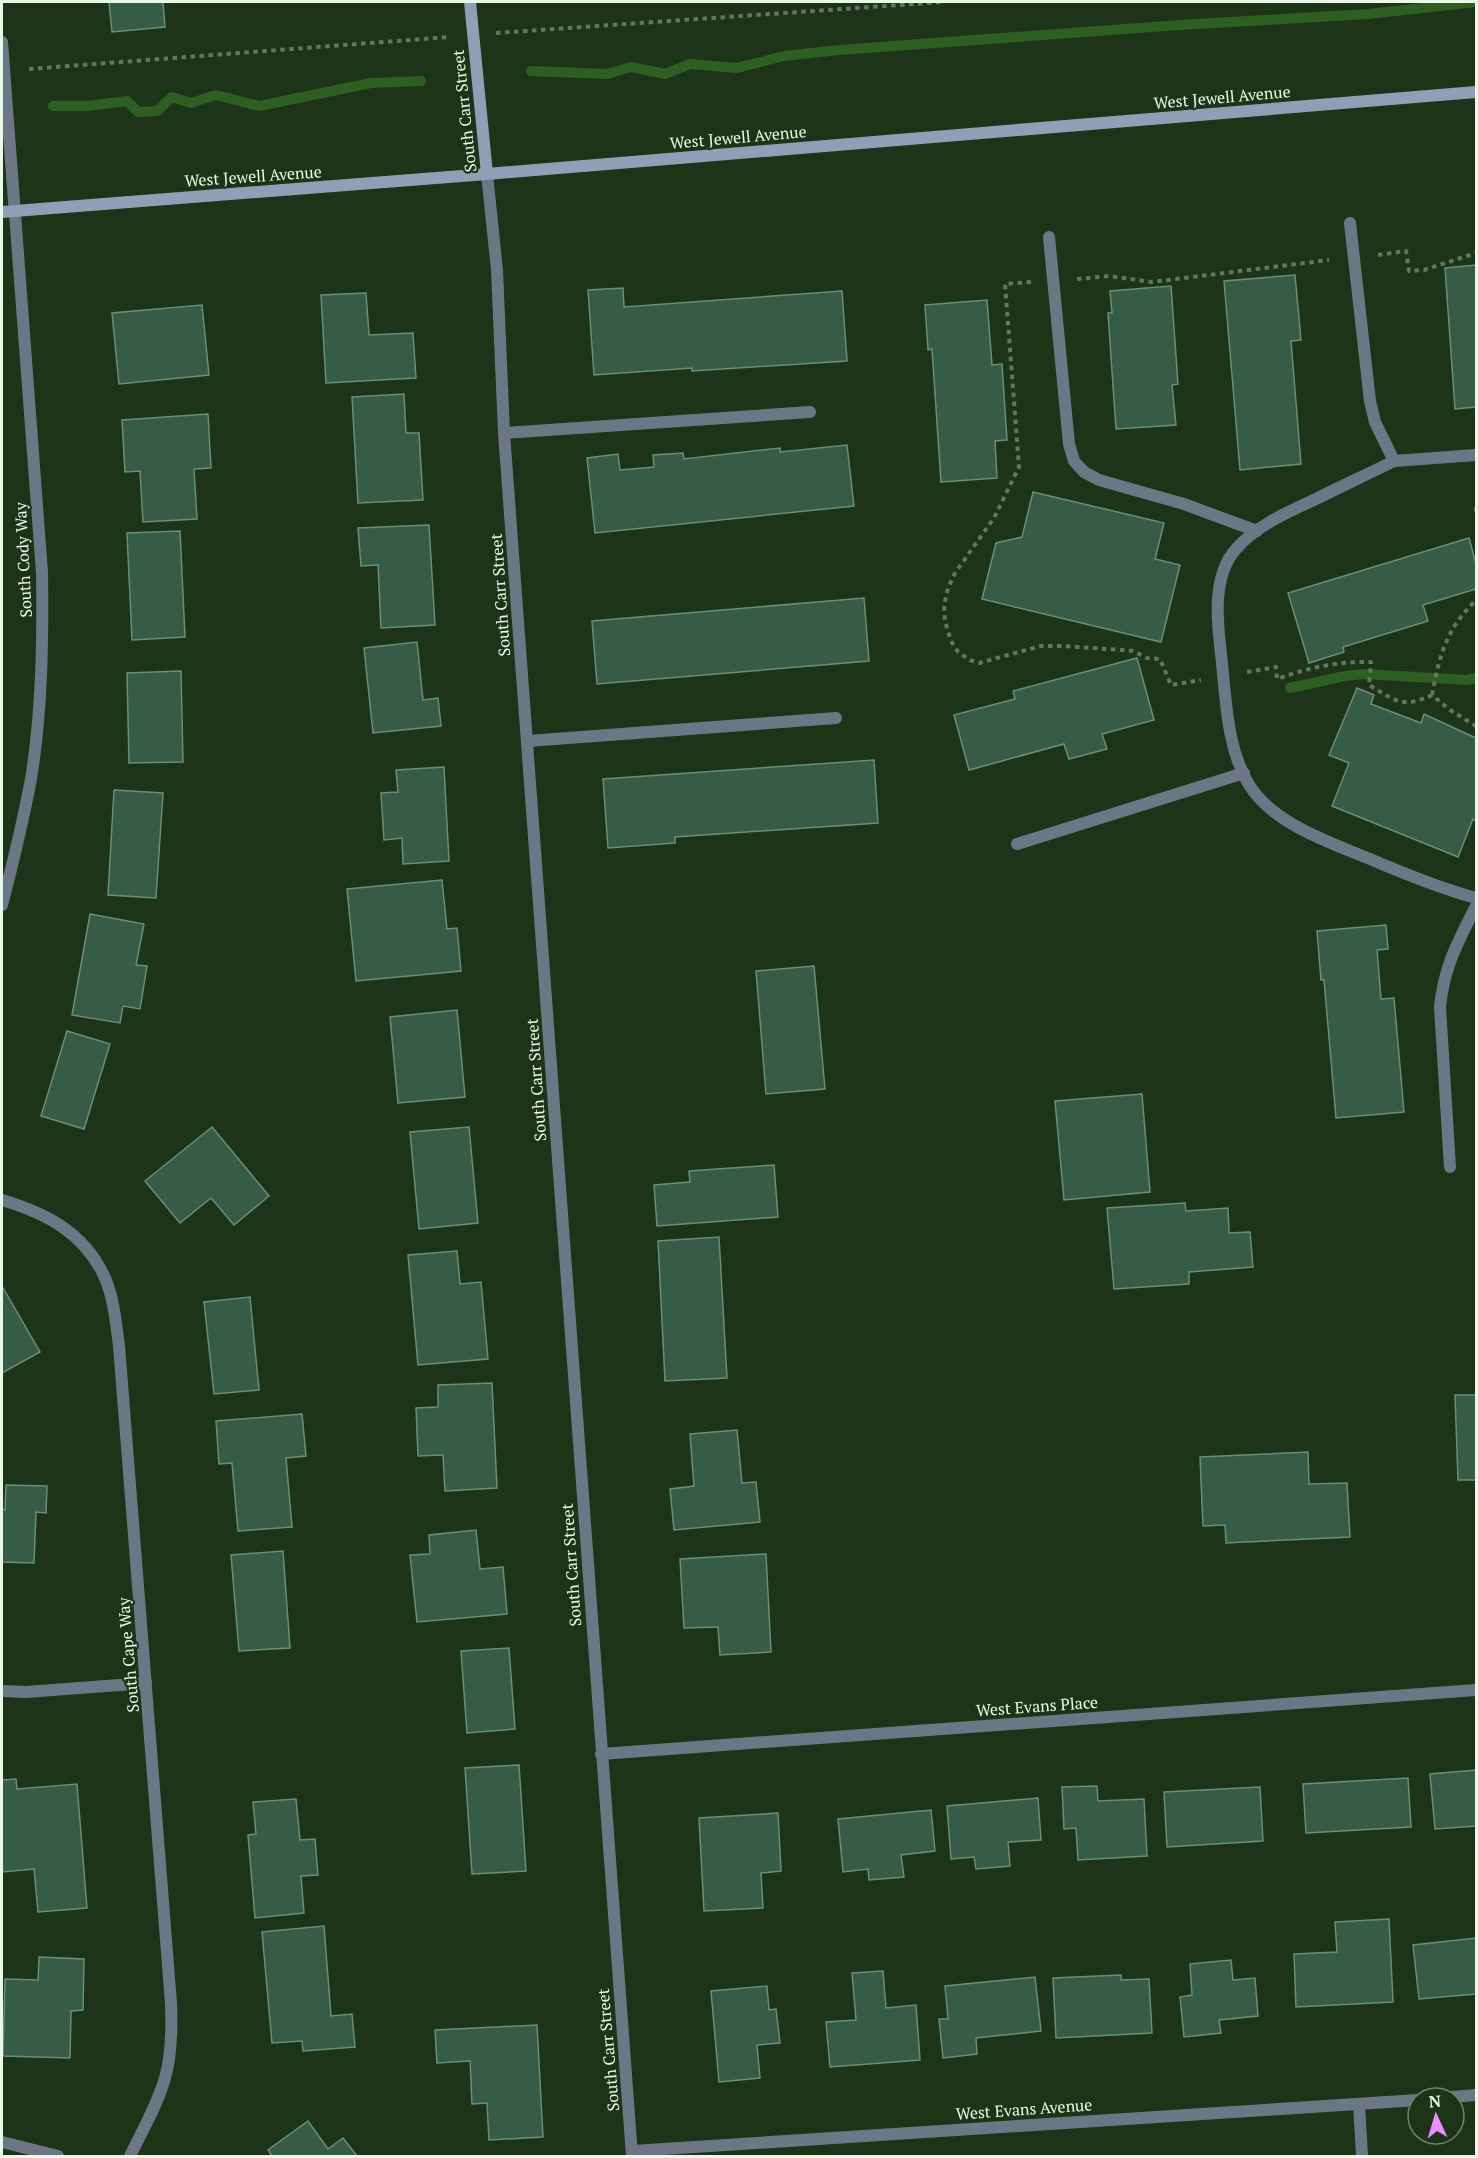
<svg xmlns="http://www.w3.org/2000/svg" width="1478" height="2158" viewBox="0 0 1478 2158" font-family="'PT Serif',serif">
  <rect width="100%" height="100%" fill="#1e3419"/>
  <g fill="none" stroke-linecap="round" stroke-linejoin="round">
    <g stroke="#2e5e22" stroke-width="10">
      <polyline points="531,71 607,74 631,67 665,74 690,64 737,68 784,56 839,50 1180,25 1368,14 1476,2"/>
      <polyline points="53,106 87,106 127,101 138,112 157,111 172,97 191,103 216,95 259,106 371,83 421,81"/>
      <polyline points="1290,688 1345,676 1364,674 1467,680 1476,678"/>
    </g>
  </g>
  <g fill="#365c48" stroke="#688f79" stroke-width="1.5">
    <polygon points="109,2 163,2 165,27 112,32"/>
    <polygon points="1476,265 1476,407 1455,409 1445,268"/>
    <polygon points="1295,275 1301,340 1291,341 1301,464 1240,470 1224,281"/>
    <polygon points="1171,286 1178,384 1172,385 1176,425 1116,429 1108,313 1112,313 1110,291"/>
    <polygon points="623,288 624,307 842,291 847,361 692,371 692,368 594,375 588,290"/>
    <polygon points="366,293 369,335 413,333 416,378 326,383 321,295"/>
    <polygon points="987,300 992,365 1002,364 1007,440 995,441 997,478 941,482 932,349 928,350 925,305"/>
    <polygon points="202,305 209,375 119,384 112,313"/>
    <polygon points="404,394 406,433 419,433 423,500 358,503 352,397"/>
    <polygon points="208,414 211,468 194,469 197,519 143,522 140,471 125,472 122,420"/>
    <polygon points="847,445 854,506 595,533 587,458 618,454 620,470 654,467 653,455 683,453 684,459 780,448 780,452"/>
    <polygon points="1033,492 1164,523 1155,559 1180,565 1161,642 982,599 996,543 1022,537"/>
    <polygon points="429,525 435,625 381,628 378,565 361,566 358,528"/>
    <polygon points="180,531 185,637 132,640 127,533"/>
    <polygon points="1469,538 1476,564 1476,589 1423,605 1428,621 1343,647 1344,652 1309,663 1288,593"/>
    <polygon points="864,598 869,661 597,684 592,621"/>
    <polygon points="417,642 423,700 438,698 441,726 373,733 364,648"/>
    <polygon points="1137,658 1154,720 1102,734 1107,749 1069,759 1064,744 969,770 954,715 1015,699 1013,691"/>
    <polygon points="181,671 183,762 129,763 127,673"/>
    <polygon points="1357,688 1374,695 1371,704 1421,723 1424,714 1476,738 1476,821 1473,819 1458,857 1332,806 1349,763 1329,755"/>
    <polygon points="874,760 878,823 675,837 675,843 608,848 603,779"/>
    <polygon points="444,767 449,861 403,864 402,838 384,840 381,793 398,792 396,770"/>
    <polygon points="114,790 163,793 156,898 108,895"/>
    <polygon points="442,880 447,929 457,928 461,971 356,981 347,889"/>
    <polygon points="90,914 144,924 136,965 147,966 140,1009 123,1006 120,1023 72,1015"/>
    <polygon points="1386,925 1388,949 1377,950 1381,999 1394,998 1404,1112 1336,1118 1324,980 1321,980 1317,931"/>
    <polygon points="814,966 825,1089 766,1094 756,971"/>
    <polygon points="457,1010 465,1097 398,1103 390,1017"/>
    <polygon points="67,1031 110,1044 84,1129 41,1116"/>
    <polygon points="1142,1094 1150,1192 1064,1200 1055,1101"/>
    <polygon points="212,1127 269,1196 234,1225 211,1198 180,1223 145,1181"/>
    <polygon points="469,1127 478,1223 419,1229 410,1132"/>
    <polygon points="774,1165 778,1217 657,1226 654,1185 690,1182 689,1171"/>
    <polygon points="1185,1203 1186,1211 1228,1208 1229,1233 1250,1232 1253,1267 1189,1272 1189,1284 1114,1289 1107,1208"/>
    <polygon points="719,1237 727,1378 665,1381 658,1241"/>
    <polygon points="457,1251 460,1284 481,1282 488,1359 418,1365 408,1255"/>
    <polygon points="2,1286 40,1352 2,1373"/>
    <polygon points="250,1297 259,1390 214,1394 204,1302"/>
    <polygon points="492,1383 497,1488 445,1491 443,1455 418,1456 416,1408 438,1407 438,1385"/>
    <polygon points="1455,1395 1476,1395 1476,1480 1458,1480"/>
    <polygon points="302,1414 306,1456 286,1458 292,1527 238,1531 232,1463 219,1464 216,1421"/>
    <polygon points="737,1430 742,1483 756,1482 760,1522 674,1530 670,1489 694,1486 690,1434"/>
    <polygon points="1308,1452 1309,1484 1347,1483 1350,1537 1226,1543 1225,1525 1203,1526 1200,1457"/>
    <polygon points="6,1485 47,1486 46,1513 36,1512 34,1563 2,1562 2,1509 5,1510"/>
    <polygon points="476,1530 480,1569 503,1567 507,1614 417,1622 410,1555 430,1554 429,1535"/>
    <polygon points="283,1551 290,1648 239,1651 231,1555"/>
    <polygon points="766,1554 771,1652 720,1655 718,1627 684,1628 680,1559"/>
    <polygon points="509,1648 515,1729 467,1733 461,1651"/>
    <polygon points="519,1765 526,1871 472,1874 465,1768"/>
    <polygon points="1476,1770 1476,1826 1435,1829 1430,1774"/>
    <polygon points="1408,1778 1411,1827 1306,1833 1303,1784"/>
    <polygon points="16,1779 17,1789 77,1784 87,1908 38,1912 34,1869 2,1872 2,1780"/>
    <polygon points="1097,1786 1098,1801 1144,1799 1147,1856 1078,1860 1076,1828 1064,1829 1062,1787"/>
    <polygon points="1260,1787 1263,1841 1167,1847 1164,1792"/>
    <polygon points="1038,1798 1041,1840 1008,1842 1010,1866 976,1869 974,1857 951,1859 947,1806"/>
    <polygon points="296,1799 300,1840 315,1839 318,1875 301,1876 304,1913 255,1918 248,1835 256,1834 253,1802"/>
    <polygon points="931,1810 935,1851 901,1855 904,1877 869,1880 868,1869 843,1872 838,1819"/>
    <polygon points="778,1813 781,1871 761,1873 763,1908 704,1911 699,1818"/>
    <polygon points="1389,1919 1393,2002 1296,2007 1294,1954 1337,1952 1335,1922"/>
    <polygon points="324,1926 331,2016 352,2014 355,2047 303,2051 302,2041 272,2043 262,1932"/>
    <polygon points="1476,1938 1476,1994 1419,1999 1413,1945"/>
    <polygon points="39,1957 84,1959 83,2010 71,2011 70,2058 3,2056 5,1979 38,1980"/>
    <polygon points="1231,1960 1233,1980 1255,1978 1258,2016 1219,2020 1221,2033 1184,2037 1180,1997 1192,1995 1190,1964"/>
    <polygon points="883,1971 886,2008 916,2005 920,2060 830,2067 826,2022 856,2020 852,1973"/>
    <polygon points="1121,1975 1121,1980 1149,1979 1152,2033 1056,2038 1053,1978"/>
    <polygon points="1035,1977 1041,2031 976,2038 977,2054 943,2058 939,2019 948,2019 945,1986"/>
    <polygon points="767,1986 769,2010 776,2009 780,2043 757,2045 760,2078 719,2082 711,1991"/>
    <polygon points="537,2025 543,2137 489,2140 487,2103 472,2104 470,2061 437,2063 435,2030"/>
    <polygon points="308,2121 328,2149 343,2138 357,2156 272,2156 268,2150"/>
  </g>
  <g fill="none" stroke-linecap="round" stroke-linejoin="round">
    <g stroke="#63765e" stroke-width="4" stroke-dasharray="4.5 4.5" stroke-linecap="butt">
      <polyline points="496,33 943,2"/>
      <polyline points="29,69 449,37"/>
      <polyline points="1378,255 1406,251 1409,271 1424,270 1476,253"/>
      <polyline points="1077,279 1109,276 1152,282 1329,260"/>
      <polyline points="1031,282 1005,284 1019,467 994,518 955,573 948,588 944,605 945,621 951,641 958,652 970,660 979,663 1041,646 1062,646 1122,650 1133,651 1147,658 1160,659 1171,685 1201,680"/>
      <polyline points="1476,507 1476,512"/>
      <path d="M1247,672L1276,667L1277,679C1307,668 1339,661 1371,662L1369,685C1396,701 1402,709 1432,695L1450,710L1476,726"/>
      <path d="M1432,695C1440,653 1446,630 1476,600"/>
    </g>
    <g stroke="#6d7684" stroke-width="12">
      <path d="M1350,223L1370,401L1375,422L1394,461C1368,474 1342,486 1316,499C1288,512 1257,525 1236,549C1212,576 1217,621 1221,654C1226,697 1226,745 1248,783C1271,823 1329,842 1370,859C1405,874 1439,888 1476,898"/>
      <polyline points="1049,237 1069,444 1074,461 1084,472 1099,480 1184,504 1257,531"/>
      <polyline points="1394,461 1476,455"/>
      <polyline points="1017,844 1244,773"/>
      <path d="M1450,1167L1440,1007C1444,966 1458,942 1476,906"/>
    </g>
    <g stroke="#6d7684" stroke-width="12">
      <path d="M2,42L42,572C43,641 42,711 31,779C23,821 13,863 2,905"/>
      <polyline points="487,174 497,270 504,433 632,2156"/>
      <polyline points="504,433 810,412"/>
      <polyline points="528,741 836,718"/>
      <path d="M2,1200C46,1213 85,1233 105,1278C114,1299 116,1324 119,1346L171,2003C172,2028 172,2054 165,2078C157,2106 142,2131 130,2156"/>
      <polyline points="2,1691 26,1692 146,1683"/>
      <polyline points="601,1754 1476,1690"/>
      <polyline points="1439,2098 1476,2095"/>
      <polyline points="1359,2104 1362,2156"/>
      <polyline points="2,2142 58,2156"/>
      <polyline points="633,2151 1418,2100"/>
    </g>
    <g stroke="#909fb6" stroke-width="12">
      <polyline points="470,2 487,174"/>
      <polyline points="2,212 487,174 1476,92"/>
    </g>
  </g>
  <g text-anchor="middle" stroke-width="4.5" stroke-linejoin="round" paint-order="stroke">
    <g font-size="16" fill="#eaf9e7" stroke="#1e3419">
      <text transform="translate(1222 97) rotate(-5)" y="6">West Jewell Avenue</text>
      <text transform="translate(464 111) rotate(-96)" y="6">South Carr Street</text>
      <text transform="translate(738 137) rotate(-5)" y="6">West Jewell Avenue</text>
      <text transform="translate(253 176) rotate(-4)" y="6">West Jewell Avenue</text>
      <text transform="translate(23 560) rotate(-93)" y="6">South Cody Way</text>
      <text transform="translate(500 595) rotate(-94)" y="6">South Carr Street</text>
      <text transform="translate(536 1080) rotate(-94)" y="6">South Carr Street</text>
      <text transform="translate(571 1565) rotate(-94)" y="6">South Carr Street</text>
      <text transform="translate(128 1655) rotate(-95)" y="6">South Cape Way</text>
      <text transform="translate(1037 1706) rotate(-4)" y="6">West Evans Place</text>
      <text transform="translate(608 2050) rotate(-95)" y="6">South Carr Street</text>
      <text transform="translate(1024 2109) rotate(-4)" y="6">West Evans Avenue</text>
    </g>
  </g>
  <rect width="1478" height="2158" fill="none" stroke="#eaf9e7" stroke-width="6"/>
  <g transform="translate(1436 2116) rotate(356)"><circle r="28" fill="#1e3419" stroke="#70836b" stroke-width="1.5"/>
  <path d="M0-4.5L10 22L0 15L-10 22Z" fill="#e98efe"/>
  <text y="-9" font-size="16" font-weight="bold" text-anchor="middle" fill="#eaf9e7">N</text>
  </g>
</svg>
